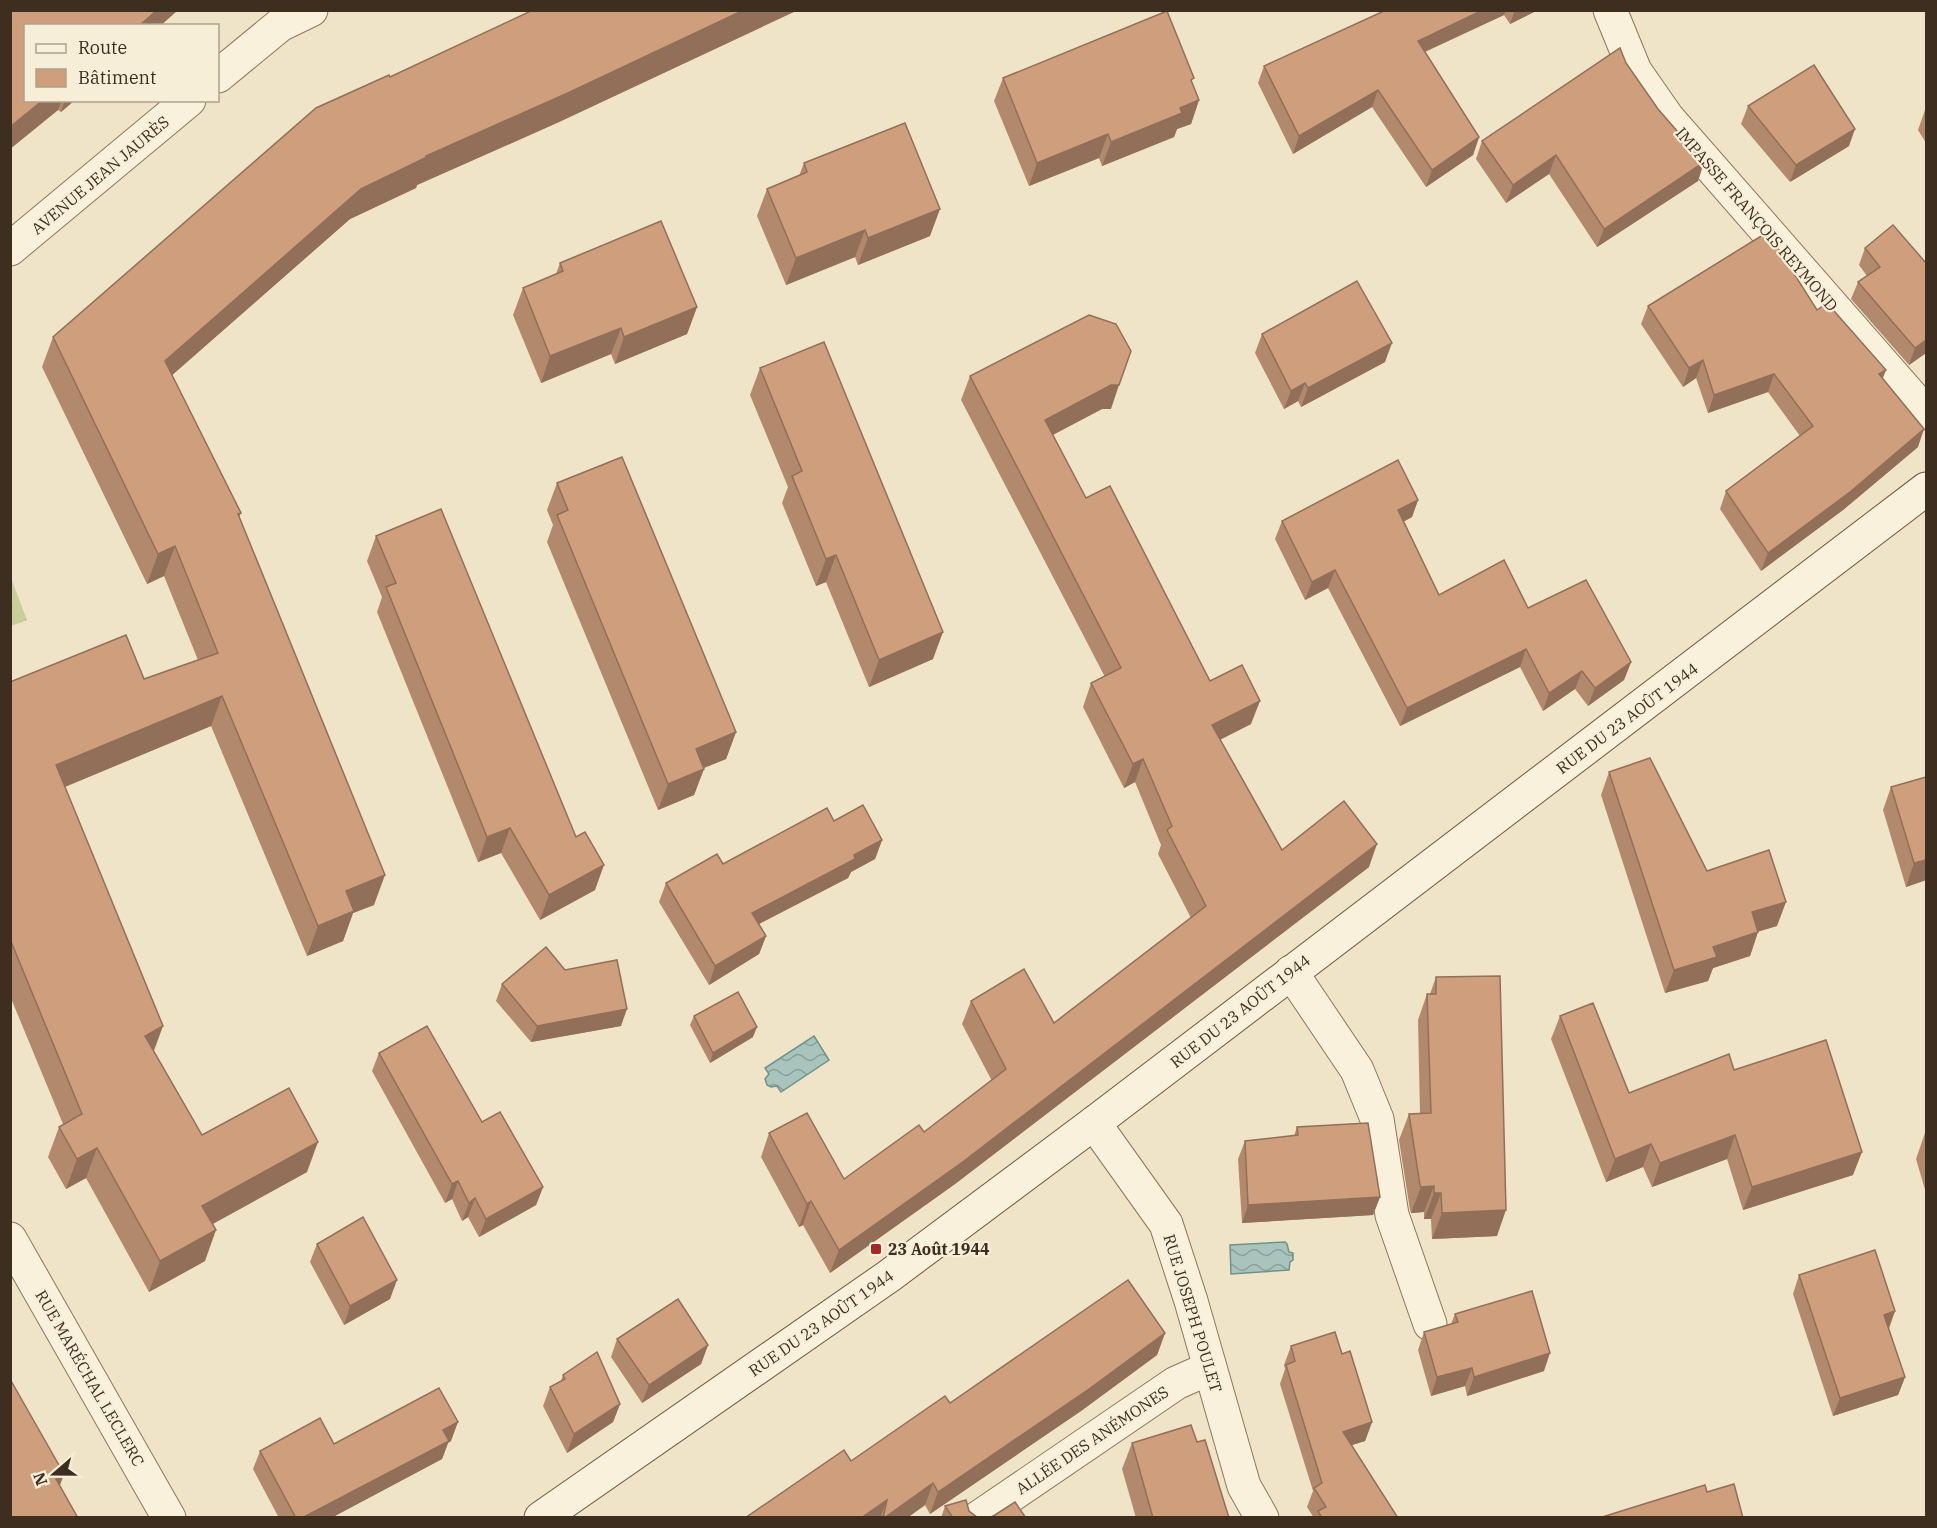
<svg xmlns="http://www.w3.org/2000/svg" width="1937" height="1528" viewBox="0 0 1937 1528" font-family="'IBM Plex Serif',serif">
  <defs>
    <pattern id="park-tufts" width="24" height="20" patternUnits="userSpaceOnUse" patternTransform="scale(1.5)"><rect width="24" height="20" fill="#c9cf9b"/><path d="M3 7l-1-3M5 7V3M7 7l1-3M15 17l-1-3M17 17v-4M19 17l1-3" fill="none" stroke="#aeb285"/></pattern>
    <pattern id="water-waves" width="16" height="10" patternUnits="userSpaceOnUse" patternTransform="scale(1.5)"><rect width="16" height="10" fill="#a9c4bc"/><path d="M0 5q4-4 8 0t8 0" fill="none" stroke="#8ba098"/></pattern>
  </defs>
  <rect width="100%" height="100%" fill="#f0e4c8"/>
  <polygon fill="url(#park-tufts)" points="11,578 27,620 11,626 10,626"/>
  <g fill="url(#water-waves)" stroke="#6f938a" stroke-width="1.5">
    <polygon points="814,1036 829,1060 781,1092 777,1086 771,1087 767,1085 765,1079 769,1074 765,1068"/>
    <polygon points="1285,1242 1287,1244 1289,1252 1293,1253 1293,1260 1290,1262 1289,1270 1231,1274 1230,1245"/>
  </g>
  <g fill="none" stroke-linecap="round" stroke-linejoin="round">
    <g stroke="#8d765c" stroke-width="35">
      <g id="street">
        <polyline points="1610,10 1635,71 1667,117 1926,413"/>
        <polyline points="218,76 280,25 311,10"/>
        <polyline points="10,249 189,100"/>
        <polyline points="1291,972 1357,1070 1377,1119 1392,1215 1430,1324"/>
        <polyline points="1094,1123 1166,1224 1191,1301 1244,1486 1262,1518"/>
        <polyline points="10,1239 169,1518"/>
        <polyline points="978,1518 1176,1383 1210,1368"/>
      </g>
    </g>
    <g stroke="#6f573f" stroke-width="35">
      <polyline id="secondary" points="541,1518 889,1276 1094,1123 1926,489"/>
    </g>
    <use href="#street" stroke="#faf1dc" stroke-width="33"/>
    <use href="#secondary" stroke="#faf1dc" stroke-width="33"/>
  </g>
  <g fill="#b2896c">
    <polygon points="10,10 178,10 160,26 26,26 26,100 75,100 61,112 58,110 10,149"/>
    <polygon points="533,10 798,10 559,122 417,185 416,188 350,219 172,375 241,513 239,518 374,905 353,913 343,941 307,956 211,726 65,787 154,1051 202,1135 307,1172 212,1224 205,1261 149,1292 86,1178 66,1189 48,1157 59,1127 63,1124 10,996 10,682 144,679 198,660 164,576 147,584 42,367 53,337 390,77"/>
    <polygon points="1386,10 1538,10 1510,24 1504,15 1425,52 1479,137 1473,155 1426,187 1372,107 1293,154 1258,83 1264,66"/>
    <polygon points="1626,63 1658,109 1704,162 1698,181 1597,247 1549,174 1506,203 1476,159 1482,141"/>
    <polygon points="1003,78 1192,83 1199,100 1191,124 1177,129 1174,137 1102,166 1099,158 1029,186 994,101"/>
    <polygon points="1748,106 1849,146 1790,182 1741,124"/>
    <polygon points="1926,107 1926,143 1918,130"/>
    <polygon points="804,163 930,236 858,265 855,257 786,285 757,216 767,189 799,176"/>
    <polygon points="1865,248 1926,263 1926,353 1909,365 1851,299 1858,282 1867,276 1859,265"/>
    <polygon points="560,263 697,307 687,334 615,364 611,354 541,383 513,315 523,288 556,274"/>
    <polygon points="1648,306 1817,310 1882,378 1918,447 1843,510 1761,571 1720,509 1726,491 1800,436 1768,392 1708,413 1696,378 1683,387 1641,324"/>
    <polygon points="1262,334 1385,362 1301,407 1298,401 1284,409 1255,353"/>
    <polygon points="760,368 933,659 869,687 826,582 816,586 782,503 788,487 750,395"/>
    <polygon points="970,376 1111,409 1102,409 1053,435 1086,498 1210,681 1251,724 1220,740 1282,850 1369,867 955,1184 830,1273 803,1225 799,1227 761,1157 769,1133 844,1179 924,1132 992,1081 962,1024 971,1001 1054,1023 1191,918 1158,854 1161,845 1135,782 1124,788 1083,707 1091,683 1105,677 961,400"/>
    <polygon points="557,483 736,732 726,759 704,768 694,795 658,810 547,542 553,525 547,510"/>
    <polygon points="1418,500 1412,517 1404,521 1439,595 1528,608 1631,662 1624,680 1588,706 1575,689 1543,711 1520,667 1400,726 1328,588 1305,600 1275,539 1282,521"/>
    <polygon points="376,536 595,890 540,920 501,853 478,862 377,612 382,597 367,561"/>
    <polygon points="1609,772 1707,871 1777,926 1758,931 1750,956 1713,968 1708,981 1665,993 1601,795"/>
    <polygon points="1891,787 1926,880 1906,887 1883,810"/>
    <polygon points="834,821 882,840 875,859 851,872 848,878 759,924 766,936 759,954 709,985 659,902 666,883 723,864"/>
    <polygon points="565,970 621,1026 531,1042 496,1001 502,984"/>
    <polygon points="1436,977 1497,1236 1432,1239 1431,1219 1424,1219 1424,1212 1411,1213 1410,1210 1399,1140 1409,1114 1420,1113 1418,1020 1427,994 1430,994"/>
    <polygon points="694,1016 753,1037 710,1063 690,1025"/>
    <polygon points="1560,1016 1629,1093 1734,1070 1853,1175 1743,1210 1727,1159 1652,1187 1643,1167 1606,1182 1551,1039"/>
    <polygon points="379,1053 482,1122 543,1187 536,1205 479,1237 468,1217 462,1221 452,1199 445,1203 372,1071"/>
    <polygon points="1297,1127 1380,1197 1373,1215 1242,1223 1238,1159 1245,1141 1294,1136"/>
    <polygon points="1926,1130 1926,1193 1916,1159"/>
    <polygon points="317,1244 390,1299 344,1325 310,1262"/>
    <polygon points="1799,1275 1895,1311 1889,1329 1905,1377 1898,1395 1833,1416 1793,1294"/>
    <polygon points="1455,1314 1544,1371 1467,1396 1465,1386 1431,1396 1418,1350 1424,1332 1451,1324"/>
    <polygon points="1165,1333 1157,1355 1081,1411 930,1514 925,1505 907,1518 745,1518 851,1461 950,1403"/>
    <polygon points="617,1339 708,1345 701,1364 642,1403 611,1357"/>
    <polygon points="1291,1346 1342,1354 1372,1422 1365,1441 1352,1445 1398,1518 1314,1518 1307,1507 1313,1491 1280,1384 1285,1369 1284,1365"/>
    <polygon points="563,1375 620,1404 613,1422 567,1453 543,1406 550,1387 561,1381"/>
    <polygon points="451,1441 448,1443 442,1459 331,1518 279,1518 253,1469 260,1451 334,1444"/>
    <polygon points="1197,1442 1229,1518 1136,1518 1122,1469 1132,1443"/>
    <polygon points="945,1506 969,1511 977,1517 980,1518 941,1518"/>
  </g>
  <g fill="#916f58">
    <polygon points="155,10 178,10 160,26 139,26"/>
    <polygon points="744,10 798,10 559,122 417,185 416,188 350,219 154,391 165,361 361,189 426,156"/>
    <polygon points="1483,10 1506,10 1504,15 1411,58 1418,41"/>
    <polygon points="1515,10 1538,10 1510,24"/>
    <polygon points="1378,90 1372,107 1293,154 1299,136"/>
    <polygon points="43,100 62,100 58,110 10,149 10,127"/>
    <polygon points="65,100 75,100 61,112"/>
    <polygon points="1199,100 1191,124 1177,129 1174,137 1102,166 1111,142 1180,108"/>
    <polygon points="1855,129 1849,146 1790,182 1796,165"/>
    <polygon points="1108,134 1099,158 1029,186 1037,163"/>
    <polygon points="1479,137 1473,155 1426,187 1432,170"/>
    <polygon points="1556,155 1549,174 1506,203 1513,185"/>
    <polygon points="1704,162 1698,181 1597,247 1604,229"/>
    <polygon points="940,209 930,236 858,265 868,238"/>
    <polygon points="865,230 855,257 786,285 796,258"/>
    <polygon points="697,307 687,334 615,364 624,337"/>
    <polygon points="621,328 611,354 541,383 550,356"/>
    <polygon points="1926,340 1926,353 1909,365 1915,348"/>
    <polygon points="1392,343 1385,362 1301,407 1308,388"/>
    <polygon points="1703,360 1696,378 1683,387 1689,368"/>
    <polygon points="1886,370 1879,388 1879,374"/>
    <polygon points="1774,374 1768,392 1708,413 1714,395"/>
    <polygon points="1305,383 1298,401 1284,409 1291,391"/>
    <polygon points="1111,385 1119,385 1111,409 1102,409 1037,443 1045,420"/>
    <polygon points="1924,429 1918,447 1843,510 1761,571 1768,553"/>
    <polygon points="1418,500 1412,517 1392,528 1398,510"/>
    <polygon points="175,546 164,576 147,584 158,554"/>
    <polygon points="836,555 826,582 816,586 826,559"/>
    <polygon points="1335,570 1328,588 1305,600 1312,582"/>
    <polygon points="943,632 933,659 869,687 879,660"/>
    <polygon points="1526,649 1520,667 1400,726 1407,708"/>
    <polygon points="1631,662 1624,680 1588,706 1595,688"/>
    <polygon points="1582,671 1575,689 1543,711 1549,693"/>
    <polygon points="222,696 211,726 45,795 56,765"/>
    <polygon points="1260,701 1251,724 1203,748 1212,725"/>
    <polygon points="736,732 726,759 686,775 696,749"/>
    <polygon points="1143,759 1135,782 1124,788 1133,764"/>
    <polygon points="704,769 694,795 658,810 668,784"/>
    <polygon points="510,828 501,853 478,862 487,837"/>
    <polygon points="882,840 875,859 851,872 848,878 745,931 752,913"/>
    <polygon points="1377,844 1369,867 955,1184 830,1273 839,1250"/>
    <polygon points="1926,860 1926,880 1906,887 1914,863"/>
    <polygon points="604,865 595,890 540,920 549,895"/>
    <polygon points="385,875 374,905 353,913 343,941 307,956 318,926 346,891"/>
    <polygon points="1786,902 1777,926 1744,936 1752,912"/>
    <polygon points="1758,932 1750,956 1713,968 1708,981 1665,993 1674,970 1713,947"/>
    <polygon points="766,936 759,954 709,985 715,966"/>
    <polygon points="627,1009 621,1026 531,1042 537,1026"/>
    <polygon points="163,1026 152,1056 145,1036"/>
    <polygon points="757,1027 753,1037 710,1063 713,1053"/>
    <polygon points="1735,1135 1727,1159 1652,1187 1660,1163"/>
    <polygon points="318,1142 307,1172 191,1236 202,1206"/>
    <polygon points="1651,1144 1643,1167 1606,1182 1615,1159"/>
    <polygon points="97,1148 86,1178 66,1189 77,1159"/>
    <polygon points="1862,1152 1853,1175 1743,1210 1752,1187"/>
    <polygon points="458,1181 452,1199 445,1203 452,1184"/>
    <polygon points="1434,1186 1424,1212 1411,1213 1421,1187"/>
    <polygon points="543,1187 536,1205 479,1237 486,1219"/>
    <polygon points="1434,1193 1441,1193 1431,1219 1424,1219"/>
    <polygon points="1380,1197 1373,1215 1242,1223 1248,1205"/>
    <polygon points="475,1198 468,1217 462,1221 469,1203"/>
    <polygon points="811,1201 803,1225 799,1227 807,1204"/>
    <polygon points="1506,1210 1497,1236 1432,1239 1442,1213"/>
    <polygon points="216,1230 205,1261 149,1292 160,1261"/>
    <polygon points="397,1280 390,1299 344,1325 350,1306"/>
    <polygon points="1895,1311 1888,1329 1884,1315"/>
    <polygon points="1165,1333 1157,1355 1081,1411 930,1514 938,1492"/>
    <polygon points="708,1345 701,1364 642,1403 649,1385"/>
    <polygon points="1550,1353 1544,1371 1467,1396 1474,1377"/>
    <polygon points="1472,1368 1465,1386 1431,1396 1437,1377"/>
    <polygon points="1905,1377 1898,1395 1833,1416 1840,1398"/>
    <polygon points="620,1404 613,1422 567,1453 574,1434"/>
    <polygon points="458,1422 451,1441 448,1443 442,1459 331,1518 302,1518 443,1430"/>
    <polygon points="1372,1422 1365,1441 1336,1450 1343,1432"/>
    <polygon points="64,1474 52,1508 56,1479"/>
    <polygon points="933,1483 925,1505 907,1518 884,1518"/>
    <polygon points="887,1500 880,1518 861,1518"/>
  </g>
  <g fill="#cf9f7d" stroke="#916f58" stroke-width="1.5">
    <polygon points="10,10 157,10 139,26 26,26 26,100 43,100 10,127"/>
    <polygon points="533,10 744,10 570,92 426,156 427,157 361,189 165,361 241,513 238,514 385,875 346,891 354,911 318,926 222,696 56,765 163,1026 145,1036 202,1135 289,1088 318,1142 202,1206 216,1230 160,1261 97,1148 77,1159 59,1127 82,1114 10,939 10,682 126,635 144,679 218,653 175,546 158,554 53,337 316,108 389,75 390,77"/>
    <polygon points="1386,10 1483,10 1418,41 1479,137 1432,170 1378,90 1299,136 1264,66"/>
    <polygon points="1167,11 1194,78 1191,80 1199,100 1180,108 1182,113 1111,142 1108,134 1037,163 1003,78"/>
    <polygon points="1620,48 1626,63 1658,109 1704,162 1604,229 1556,155 1513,185 1482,141"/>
    <polygon points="1814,65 1855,129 1796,165 1748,106"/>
    <polygon points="905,123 940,209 868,238 865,230 796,258 767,189 807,172 804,163"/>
    <polygon points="661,221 697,307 624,337 621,328 550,356 523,288 563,271 560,263"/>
    <polygon points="1893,225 1926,263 1926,340 1915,348 1858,282 1880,267 1865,248"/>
    <polygon points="1766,233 1774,242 1817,310 1827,303 1886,370 1879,374 1924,429 1850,492 1768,553 1726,491 1813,426 1774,374 1714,395 1703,360 1689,368 1648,306"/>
    <polygon points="1357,281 1392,343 1308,388 1305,383 1291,391 1262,334"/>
    <polygon points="1089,315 1116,324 1131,351 1119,385 1111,385 1045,420 1086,498 1110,486 1210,681 1242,665 1260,701 1212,725 1282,850 1344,801 1377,844 964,1161 839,1250 811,1201 807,1204 769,1133 807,1113 844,1179 919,1125 924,1132 1006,1069 971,1001 1024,969 1054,1023 1206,906 1167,830 1172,826 1143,759 1133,764 1091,683 1121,668 970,376"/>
    <polygon points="824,342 943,632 879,660 836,555 826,559 792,476 802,471 760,368"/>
    <polygon points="622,457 736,732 696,749 704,769 668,784 557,515 568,510 557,483"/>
    <polygon points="1398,460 1418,500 1398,510 1439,595 1504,560 1528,608 1586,580 1631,662 1595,688 1582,671 1549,693 1526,649 1407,708 1335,570 1312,582 1282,521"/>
    <polygon points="441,509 576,837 585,832 604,865 549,895 510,828 487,837 386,587 396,583 376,536"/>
    <polygon points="1650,758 1707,871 1769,850 1786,902 1752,912 1758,932 1713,947 1717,957 1674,970 1609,772"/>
    <polygon points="1926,777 1926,860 1914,863 1891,787"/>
    <polygon points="863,805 882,840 854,855 855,859 752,913 766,936 715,966 666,883 717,854 723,864 827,808 834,821"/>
    <polygon points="546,947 565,970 617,960 627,1009 537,1026 502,984"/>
    <polygon points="1500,976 1506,1210 1442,1213 1441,1193 1434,1193 1434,1186 1421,1187 1420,1185 1409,1114 1431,1113 1427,994 1436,994 1436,977"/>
    <polygon points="738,992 757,1027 713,1053 694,1016"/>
    <polygon points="1593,1003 1629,1093 1729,1054 1734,1070 1826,1040 1862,1152 1752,1187 1735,1135 1660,1163 1651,1144 1615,1159 1560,1016"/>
    <polygon points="427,1026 482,1122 500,1112 543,1187 486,1219 475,1198 469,1203 458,1181 452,1184 379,1053"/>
    <polygon points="1368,1123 1380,1197 1248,1205 1245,1141 1298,1135 1297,1127"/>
    <polygon points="363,1217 397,1280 350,1306 317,1244"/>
    <polygon points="1875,1250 1895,1311 1884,1315 1905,1377 1840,1398 1799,1275"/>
    <polygon points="1128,1280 1165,1333 1089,1389 938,1492 933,1483 884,1518 883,1518 887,1500 861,1518 745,1518 844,1450 851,1461 945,1396 950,1403"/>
    <polygon points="1532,1291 1550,1353 1474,1377 1472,1368 1437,1377 1424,1332 1458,1322 1455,1314"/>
    <polygon points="678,1299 708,1345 649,1385 617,1339"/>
    <polygon points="1335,1332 1342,1354 1350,1351 1372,1422 1343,1432 1398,1518 1322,1518 1318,1511 1326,1507 1314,1488 1322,1483 1286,1365 1295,1361 1291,1346"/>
    <polygon points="597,1352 620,1404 574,1434 550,1387 565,1379 563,1375"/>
    <polygon points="10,1379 64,1474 56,1479 78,1518 10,1518"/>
    <polygon points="439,1388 458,1422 443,1430 449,1441 302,1518 296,1518 260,1451 320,1418 334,1444"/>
    <polygon points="1191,1425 1197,1442 1205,1440 1229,1518 1153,1518 1132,1443"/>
    <polygon points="1734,1484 1743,1518 1599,1518 1705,1485 1707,1492"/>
    <polygon points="966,1500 969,1511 977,1517 980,1518 953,1518 945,1506"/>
    <polygon points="1015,1502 1026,1518 989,1518 995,1515"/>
  </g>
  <rect fill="#9e2a2b" stroke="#f7eed8" stroke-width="2" x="870" y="1243" width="12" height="12" rx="3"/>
  <g text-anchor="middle" stroke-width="4.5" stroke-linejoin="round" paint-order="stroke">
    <g font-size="16" fill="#3d2e20" stroke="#f7eed8">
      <text transform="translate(100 175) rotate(-40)" y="6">AVENUE JEAN JAURÈS</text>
      <text transform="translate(1757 219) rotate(49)" y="6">IMPASSE FRANÇOIS REYMOND</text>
      <text transform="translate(1627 718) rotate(-37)" y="6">RUE DU 23 AOÛT 1944</text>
      <text transform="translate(1240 1011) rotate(-38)" y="6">RUE DU 23 AOÛT 1944</text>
      <text transform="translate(1193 1313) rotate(73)" y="6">RUE JOSEPH POULET</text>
      <text transform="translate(821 1323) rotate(-35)" y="6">RUE DU 23 AOÛT 1944</text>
      <text transform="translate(90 1378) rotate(60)" y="6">RUE MARÉCHAL LECLERC</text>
      <text transform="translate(1092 1440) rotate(-34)" y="6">ALLÉE DES ANÉMONES</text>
    </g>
    <g font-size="16" font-weight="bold" fill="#3d2e20" stroke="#f7eed8" text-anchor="start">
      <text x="888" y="1255">23 Août 1944</text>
    </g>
  </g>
  <rect width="1937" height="1528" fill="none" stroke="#3d2e20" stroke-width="24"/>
  <rect x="24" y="24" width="195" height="78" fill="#f7eed8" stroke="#ada18e" stroke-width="1.5"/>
  <rect x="36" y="44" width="30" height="9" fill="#faf1dc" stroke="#ada18e" stroke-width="1.5"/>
  <text x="78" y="54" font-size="18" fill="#3d2e20">Route</text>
  <rect x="36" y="69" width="30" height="18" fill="#cf9f7d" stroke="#ada18e" stroke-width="1.5"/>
  <text x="78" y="84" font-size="18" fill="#3d2e20">Bâtiment</text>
  <g transform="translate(54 1474) rotate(250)" stroke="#f7eed8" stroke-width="4.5" paint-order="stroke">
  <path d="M0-4.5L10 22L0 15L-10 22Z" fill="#3d2e20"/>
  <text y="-9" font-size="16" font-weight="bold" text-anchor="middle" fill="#3d2e20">N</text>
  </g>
</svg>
